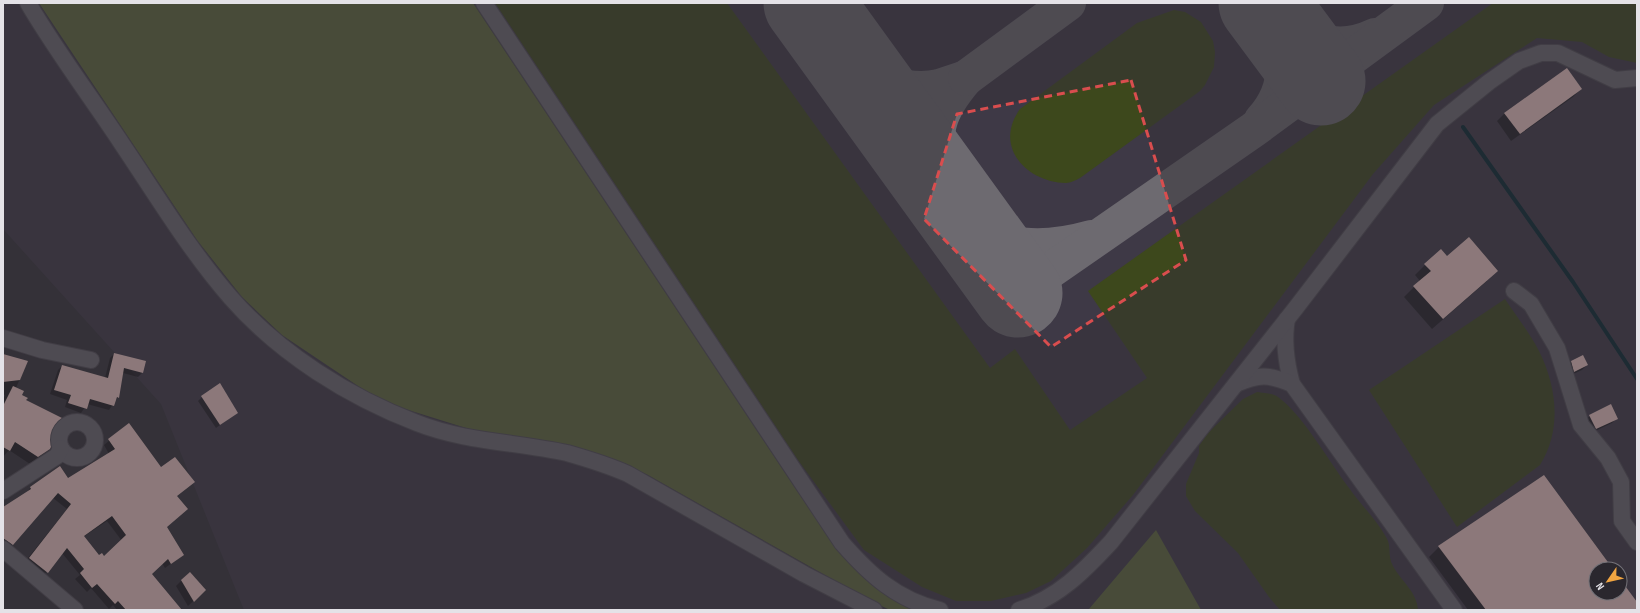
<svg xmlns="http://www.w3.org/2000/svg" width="1640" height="613" viewBox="0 0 1640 613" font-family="'Sofia Sans Condensed',sans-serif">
  <rect width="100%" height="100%" fill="#343138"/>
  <path fill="#3e3946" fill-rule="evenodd" d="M3,3H1637V610H244L161,404L3,229ZM1596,569H1620V593H1596Z"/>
  <g fill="#3d481c">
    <polygon points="495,3 727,3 990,368 1015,349 1070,430 1147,378 1088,291 1493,3 1637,3 1637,63 1609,57 1582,42 1537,38 1434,105 1373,174 1133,495 1087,548 1051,581 1026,593 991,601 956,601 922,587 864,550 798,460"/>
    <path d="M1174,10L1185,12L1201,22L1213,41L1215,52L1214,67L1205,85L1200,91L1080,178C1076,180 1070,183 1066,183C1026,182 993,146 1020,109L1137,23Z"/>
    <path d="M1505,299C1516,316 1530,333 1539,351C1557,387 1562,430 1540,465L1457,527L1369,390Z"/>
    <path d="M1257,392C1264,393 1272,393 1278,397C1303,415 1330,463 1349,488C1361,505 1376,519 1386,537C1392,546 1387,555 1393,566C1401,581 1417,592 1418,610H1280L1269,597L1238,553L1195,511L1186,496V484L1199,453V446L1208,433L1243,399Z"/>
  </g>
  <g fill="#5f6c3a">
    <polygon points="39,3 473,3 797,491 833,540 918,610 890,610 871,601 648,475 617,461 498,438 402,408 373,396 282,335 242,297 197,240"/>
    <polygon points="1156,530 1201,610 1090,610 1089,609"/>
  </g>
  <g fill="#0007" fill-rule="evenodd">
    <polygon points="1581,89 1573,97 1511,141 1497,121 1505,113"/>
    <polygon points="1447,258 1487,281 1432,329 1404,297 1420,281 1415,275 1425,265"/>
    <polygon points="114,354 143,372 138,377 123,373 118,397 109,410 87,404 81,413 65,407 67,400 50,394 58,370 62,366 105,378 110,358"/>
    <polygon points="3,356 27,362 16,388 25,401 49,449 30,464 9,450 3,457 3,400 5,395 3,394"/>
    <polygon points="1571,362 1587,365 1582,370 1569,376 1566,367"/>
    <polygon points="202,397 236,413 216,428 198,401"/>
    <polygon points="1590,416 1617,418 1612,423 1591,433 1584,421"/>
    <path d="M129,424L176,496L166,527L183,555L165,568L162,563L151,574L181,610H117L113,605L109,609L91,588L87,592L75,579L80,575L62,553L42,577L24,563L67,509L53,498L7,550L3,547V507L26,494L30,488L59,467L68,479L109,454L104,445ZM107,521L122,541L104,557H99L83,537Z"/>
    <polygon points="1439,547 1612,569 1596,569 1596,593 1620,593 1620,581 1637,604 1637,610 1468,610 1429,557"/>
    <polygon points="189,573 205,590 188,606 176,586"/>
  </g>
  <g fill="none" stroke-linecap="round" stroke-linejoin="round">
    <polyline stroke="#00252e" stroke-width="4" points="1463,127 1573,282 1637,379"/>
    <g stroke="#6d6a70" stroke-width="36">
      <path d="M1267,8C1300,36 1331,57 1375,36"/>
      <path d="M863,78C887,84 914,93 939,87C948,84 957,81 966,78C933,116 935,133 937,181"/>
      <polyline points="966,78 1068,3"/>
      <path d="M1262,120C1292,88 1289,44 1267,8"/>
      <path d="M972,230C1012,250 1048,250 1091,238"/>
      <polyline points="1018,293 1253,130 1426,3"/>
    </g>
    <g stroke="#6d6a70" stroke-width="89">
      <polyline points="808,3 1018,293"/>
      <polyline points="1263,3 1321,81"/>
    </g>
  </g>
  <g fill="#f6cfc9" fill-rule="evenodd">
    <polygon points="1567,68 1582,89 1520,134 1504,113"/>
    <polygon points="1469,237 1498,271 1443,319 1413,286 1431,271 1424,264 1441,249 1447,256"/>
    <polygon points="114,353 146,361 143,373 124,368 119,398 117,397 114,406 90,399 87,409 68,403 71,395 54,390 62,365 108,378"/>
    <polygon points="3,354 28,361 20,380 3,382"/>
    <polygon points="1583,355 1588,365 1574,372 1571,361"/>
    <polygon points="220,383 238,413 220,425 201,396"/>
    <polygon points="13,386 24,391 22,395 28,398 26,400 64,419 50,449 38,457 15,442 10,451 3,447 3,406"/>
    <polygon points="1611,404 1618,419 1596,429 1589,415"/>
    <path d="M129,423L161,467L175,457L195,482L177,496L188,509L167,527L184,555L171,564L168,559L152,574L182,610H126L118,601L115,604L97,584L92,588L80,573L84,569L67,548L48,573L29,558L71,504L58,493L13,545L3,538V507L31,489L30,487L60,466L68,478L115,449L108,439ZM112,516L126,535L104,556L102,553L99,555L84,536Z"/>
    <polygon points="1544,475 1613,569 1596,569 1596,593 1620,593 1620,579 1637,602 1637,610 1486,610 1438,546"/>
    <polygon points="190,572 206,590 194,602 181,580"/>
  </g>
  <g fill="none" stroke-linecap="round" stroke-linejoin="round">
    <g stroke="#504d54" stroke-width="18">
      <g id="minor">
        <path d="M28,3C56,51 91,97 122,144C157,196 190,251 231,298C280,354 349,397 417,423C465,442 517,442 567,453C588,459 608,465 628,474L804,574L874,610"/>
        <path d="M484,3L842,543C870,575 897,600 940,610"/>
        <polyline points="1514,291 1531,304 1557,348 1581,425 1608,458 1621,482 1622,521 1637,542"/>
        <path d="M1287,319C1283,341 1286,362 1292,384"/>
        <polyline points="3,338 42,350 91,360"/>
        <path d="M1236,384C1259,374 1268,374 1292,384L1454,610"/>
        <circle cx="77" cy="440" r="18"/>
        <polyline points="3,491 57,456 61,448"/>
        <polyline points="3,549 75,610"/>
        <path d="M1019,610C1058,598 1084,571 1111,542L1295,309L1437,124L1489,82L1519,61L1541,53H1558L1615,80L1637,78"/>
      </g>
    </g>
    <use href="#minor" stroke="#6d6a72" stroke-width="16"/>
  </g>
  <path d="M0 0H1640V613H0ZM1131,80L1186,260L1051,347L924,219L957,114Z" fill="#343138" fill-opacity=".55" fill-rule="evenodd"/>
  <path fill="none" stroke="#d94d4e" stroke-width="3" stroke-dasharray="8 5" stroke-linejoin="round" d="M1131,80L1186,260L1051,347L924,219L957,114Z"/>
  <rect width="1640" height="613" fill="none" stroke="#e4e2e7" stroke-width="8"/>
  <g transform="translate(1608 581) rotate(236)"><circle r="19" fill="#2a272e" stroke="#747278"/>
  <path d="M0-3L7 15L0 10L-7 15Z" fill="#f2a541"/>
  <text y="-6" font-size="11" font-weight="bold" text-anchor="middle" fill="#e4e2e7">N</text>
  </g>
</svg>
